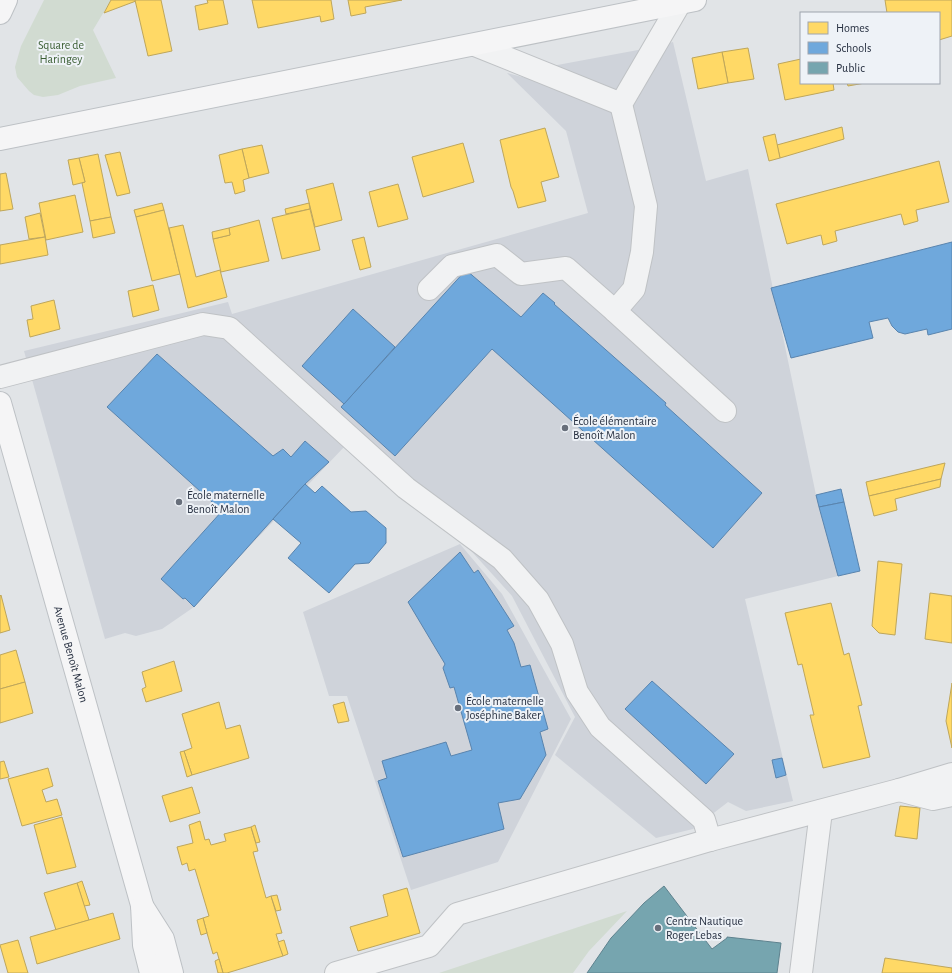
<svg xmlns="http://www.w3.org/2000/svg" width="952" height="973" viewBox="0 0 952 973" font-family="'Alegreya Sans',sans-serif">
  <rect width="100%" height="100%" fill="#e1e4e7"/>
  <g fill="#cfd3da">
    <polygon points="673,42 706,181 748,169 816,495 838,576 745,599 793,801 746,811 728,802 693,829 656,838 555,755 575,717 512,596 464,543 345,446 248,548 194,607 162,629 136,636 125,633 105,639 24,351 228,302 232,314 588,213 566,131 507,73 545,83 552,66 654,47"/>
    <polygon points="460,544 502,594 571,719 498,862 411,890 347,696 329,696 303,612"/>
  </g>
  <g fill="#d1dbd1">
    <polygon points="44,0 111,0 93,30 116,78 80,86 58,95 43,97 34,95 29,91 17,77 15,67 21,46"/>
    <polygon points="627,911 589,951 573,973 439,973"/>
  </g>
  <g fill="#ffd966" stroke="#bea65b">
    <polygon points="111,0 135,0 136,1 104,13"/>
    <polygon points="135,0 161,0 172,51 148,56"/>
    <polygon points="207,0 223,0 228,24 199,30 195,6 208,3"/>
    <polygon points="252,0 331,0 334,19 321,22 320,16 258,28"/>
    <polygon points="348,0 402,0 365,7 366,13 351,16"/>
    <polygon points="885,0 952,0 952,36 939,40 939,13 887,13"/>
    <polygon points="748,48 754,79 728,83 722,52"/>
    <polygon points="722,52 728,83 698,89 692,58"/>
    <polygon points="801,59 801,83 833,83 834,90 785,100 778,64"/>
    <polygon points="847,83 865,83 848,86"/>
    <polygon points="842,127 844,139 780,158 777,145"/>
    <polygon points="545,128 559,177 541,182 546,201 518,208 513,191 511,187 500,140"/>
    <polygon points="775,134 780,158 769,161 763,137"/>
    <polygon points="463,143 474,182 423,197 412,157"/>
    <polygon points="262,145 269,173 249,178 242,149"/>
    <polygon points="242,149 249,178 243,180 245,191 235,194 232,182 225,183 219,155"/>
    <polygon points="120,152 130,193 117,196 105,155"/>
    <polygon points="98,154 111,217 90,221 82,183 85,182 79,158"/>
    <polygon points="79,158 85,182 73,185 68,160"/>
    <polygon points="939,161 949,202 916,210 918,221 904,225 901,214 835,231 837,241 823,245 821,235 787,244 776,204"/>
    <polygon points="6,173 13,209 0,211 0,174"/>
    <polygon points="333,183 342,220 315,227 306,190"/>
    <polygon points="398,184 408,219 378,227 369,192"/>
    <polygon points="75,195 83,232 46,240 39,203"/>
    <polygon points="162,203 164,210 136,217 134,210"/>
    <polygon points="309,203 310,209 286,214 285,209"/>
    <polygon points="310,209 320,250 282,259 272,218"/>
    <polygon points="164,210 180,274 152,281 136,217"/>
    <polygon points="40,213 45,237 29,239 25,217"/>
    <polygon points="111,217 115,233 93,238 90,221"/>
    <polygon points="259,220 269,261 221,272 213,239 230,235 229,228"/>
    <polygon points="183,225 196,277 220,270 227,297 188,308 169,228"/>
    <polygon points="229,228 230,235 213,239 212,232"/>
    <polygon points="45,237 48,255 0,264 0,245"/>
    <polygon points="364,237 371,267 360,270 352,240"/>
    <polygon points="153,285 159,310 133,317 128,291"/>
    <polygon points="54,300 60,329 30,337 27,320 33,319 31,306"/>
    <polygon points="945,463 941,479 869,496 866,482"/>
    <polygon points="941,479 940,487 895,499 897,510 874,516 869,496"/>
    <polygon points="878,561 902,564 895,635 879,633 872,626"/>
    <polygon points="930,593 952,596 952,643 925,639"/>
    <polygon points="1,595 10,630 0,633 0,596"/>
    <polygon points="831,603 844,655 849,653 862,705 858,706 870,757 823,768 810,715 814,715 802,664 798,665 785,613"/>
    <polygon points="16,650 25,682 0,689 0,655"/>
    <polygon points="174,661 182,691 146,702 142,689 146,687 142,672"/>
    <polygon points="25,682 33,713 0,723 0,689"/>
    <polygon points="952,683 952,748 946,721"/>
    <polygon points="219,702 226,729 240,725 249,758 192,775 184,751 192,748 182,714"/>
    <polygon points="344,702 349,721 338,723 333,705"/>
    <polygon points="184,751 192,775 187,777 180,752"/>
    <polygon points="4,761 9,777 0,779 0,762"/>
    <polygon points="48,768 53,786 42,790 46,802 57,799 62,815 22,826 8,779"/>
    <polygon points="192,787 200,813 170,822 162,796"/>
    <polygon points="900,806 920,808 917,839 895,836"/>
    <polygon points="62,817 76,867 47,874 34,825"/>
    <polygon points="200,821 205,840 209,839 211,845 226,841 224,834 251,827 258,851 253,852 266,898 271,896 282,933 276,934 283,956 227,973 223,973 217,952 213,954 207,933 203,918 209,916 195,869 189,871 187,863 182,865 177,847 193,843 189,825"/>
    <polygon points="255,825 260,842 256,843 251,827"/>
    <polygon points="82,881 90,905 84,906 77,883"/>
    <polygon points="77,883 89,920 56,930 44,893"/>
    <polygon points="407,888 420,933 358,951 350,927 388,916 383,895"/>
    <polygon points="277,895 281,910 276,911 271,896"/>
    <polygon points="113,913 120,939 37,964 30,937"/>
    <polygon points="203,918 207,933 201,935 197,920"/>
    <polygon points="18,940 28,973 8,973 0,945"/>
    <polygon points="284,940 288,954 283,956 278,942"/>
    <polygon points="885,958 952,968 952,973 882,973"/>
    <polygon points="219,959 223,973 218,973 215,961"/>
  </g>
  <g fill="#6fa8dc" stroke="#5984ae">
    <polygon points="952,242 952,329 928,335 927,329 905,334 898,332 892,326 888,318 869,322 873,338 791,358 771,288"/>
    <polygon points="466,270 521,317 543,293 555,303 554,304 666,403 665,405 762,493 713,548 492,349 395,456 341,407"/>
    <polygon points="353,309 395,347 344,404 302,366"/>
    <polygon points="157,354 273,456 283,449 291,457 305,441 329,462 305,484 273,519 194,607 185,598 183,599 161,579 222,511 107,407"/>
    <polygon points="305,484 315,493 322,486 351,512 366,511 386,528 386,543 369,563 355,564 329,593 288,558 301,543 273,519"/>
    <polygon points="841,489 844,502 819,507 816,495"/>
    <polygon points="844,502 860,571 838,576 819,507"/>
    <polygon points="460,552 474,573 478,570 514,626 507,630 514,643 521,667 530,665 548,729 540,732 546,755 520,799 498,803 504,829 403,857 378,781 387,778 382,761 446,742 451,756 472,750 454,687 450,688 443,668 445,664 408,602"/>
    <polygon points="652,681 734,754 706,784 625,709"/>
    <polygon points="782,758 786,775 776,778 772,760"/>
  </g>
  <polygon fill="#76a5af" stroke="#5e828e" points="664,886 712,949 727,938 727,937 781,943 777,973 587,973 611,938 644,903"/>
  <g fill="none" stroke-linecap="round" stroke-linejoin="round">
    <g stroke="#bfc2c5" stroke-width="24">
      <g id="minor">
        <polyline points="475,45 621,104"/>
        <polyline points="429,289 452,266 497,255 521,274 566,268 615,311 634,289 642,252 646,206 621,104 680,3"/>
        <polyline points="615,311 725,411"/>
        <polyline points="0,377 203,324 229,328 406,488 502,559 538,600 562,644 577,692 600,727 704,820 710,840"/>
        <polyline points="899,790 933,799 952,795"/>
        <polyline points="336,973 429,946 457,914 710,840 899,790 952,774"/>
        <polyline points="801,973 821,811"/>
      </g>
    </g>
    <g stroke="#bdc1c5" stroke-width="24">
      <g id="major">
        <polyline points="0,13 6,0"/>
        <polyline points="0,139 695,0"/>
        <path id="s1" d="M0,403L142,905L144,945L151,973"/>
        <polyline points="142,906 163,939 172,973"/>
      </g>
    </g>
    <use href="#minor" stroke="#f1f2f3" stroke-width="22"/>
    <use href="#major" stroke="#f5f5f6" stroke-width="22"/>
  </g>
  <g fill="#686f7b" stroke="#eef2f7" stroke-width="1.5">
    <circle cx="565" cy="428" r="4"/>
    <circle cx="179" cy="502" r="4"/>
    <circle cx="458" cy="708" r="4"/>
    <circle cx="658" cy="928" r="4"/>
  </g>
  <g text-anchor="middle" stroke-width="4" stroke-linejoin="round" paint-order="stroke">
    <g font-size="12" fill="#3a5e33" stroke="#eef2f7">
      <text x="61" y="49">Square de<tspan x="61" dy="14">Haringey</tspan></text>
    </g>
    <g font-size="12" fill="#273041" stroke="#eef2f7" text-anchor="start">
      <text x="573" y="425">École élémentaire<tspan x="573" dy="14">Benoît Malon</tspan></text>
      <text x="187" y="499">École maternelle<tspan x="187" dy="14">Benoît Malon</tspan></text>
      <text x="466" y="705">École maternelle<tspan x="466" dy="14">Joséphine Baker</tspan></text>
      <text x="666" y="925">Centre Nautique<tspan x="666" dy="14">Roger Lebas</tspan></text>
    </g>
    <g font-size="12" fill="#273041" stroke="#eef2f7">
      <text dy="4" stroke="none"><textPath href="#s1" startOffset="261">Avenue Benoît Malon</textPath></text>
    </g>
  </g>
  <rect x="800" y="12" width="140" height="72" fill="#eef2f7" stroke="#9ea4ae"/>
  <rect x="808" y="22" width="20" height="12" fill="#ffd966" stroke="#9ea4ae"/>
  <text x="836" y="32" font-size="12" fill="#273041">Homes</text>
  <rect x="808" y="42" width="20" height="12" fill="#6fa8dc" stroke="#9ea4ae"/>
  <text x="836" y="52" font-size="12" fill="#273041">Schools</text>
  <rect x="808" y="62" width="20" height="12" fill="#76a5af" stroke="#9ea4ae"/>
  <text x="836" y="72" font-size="12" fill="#273041">Public</text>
</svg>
